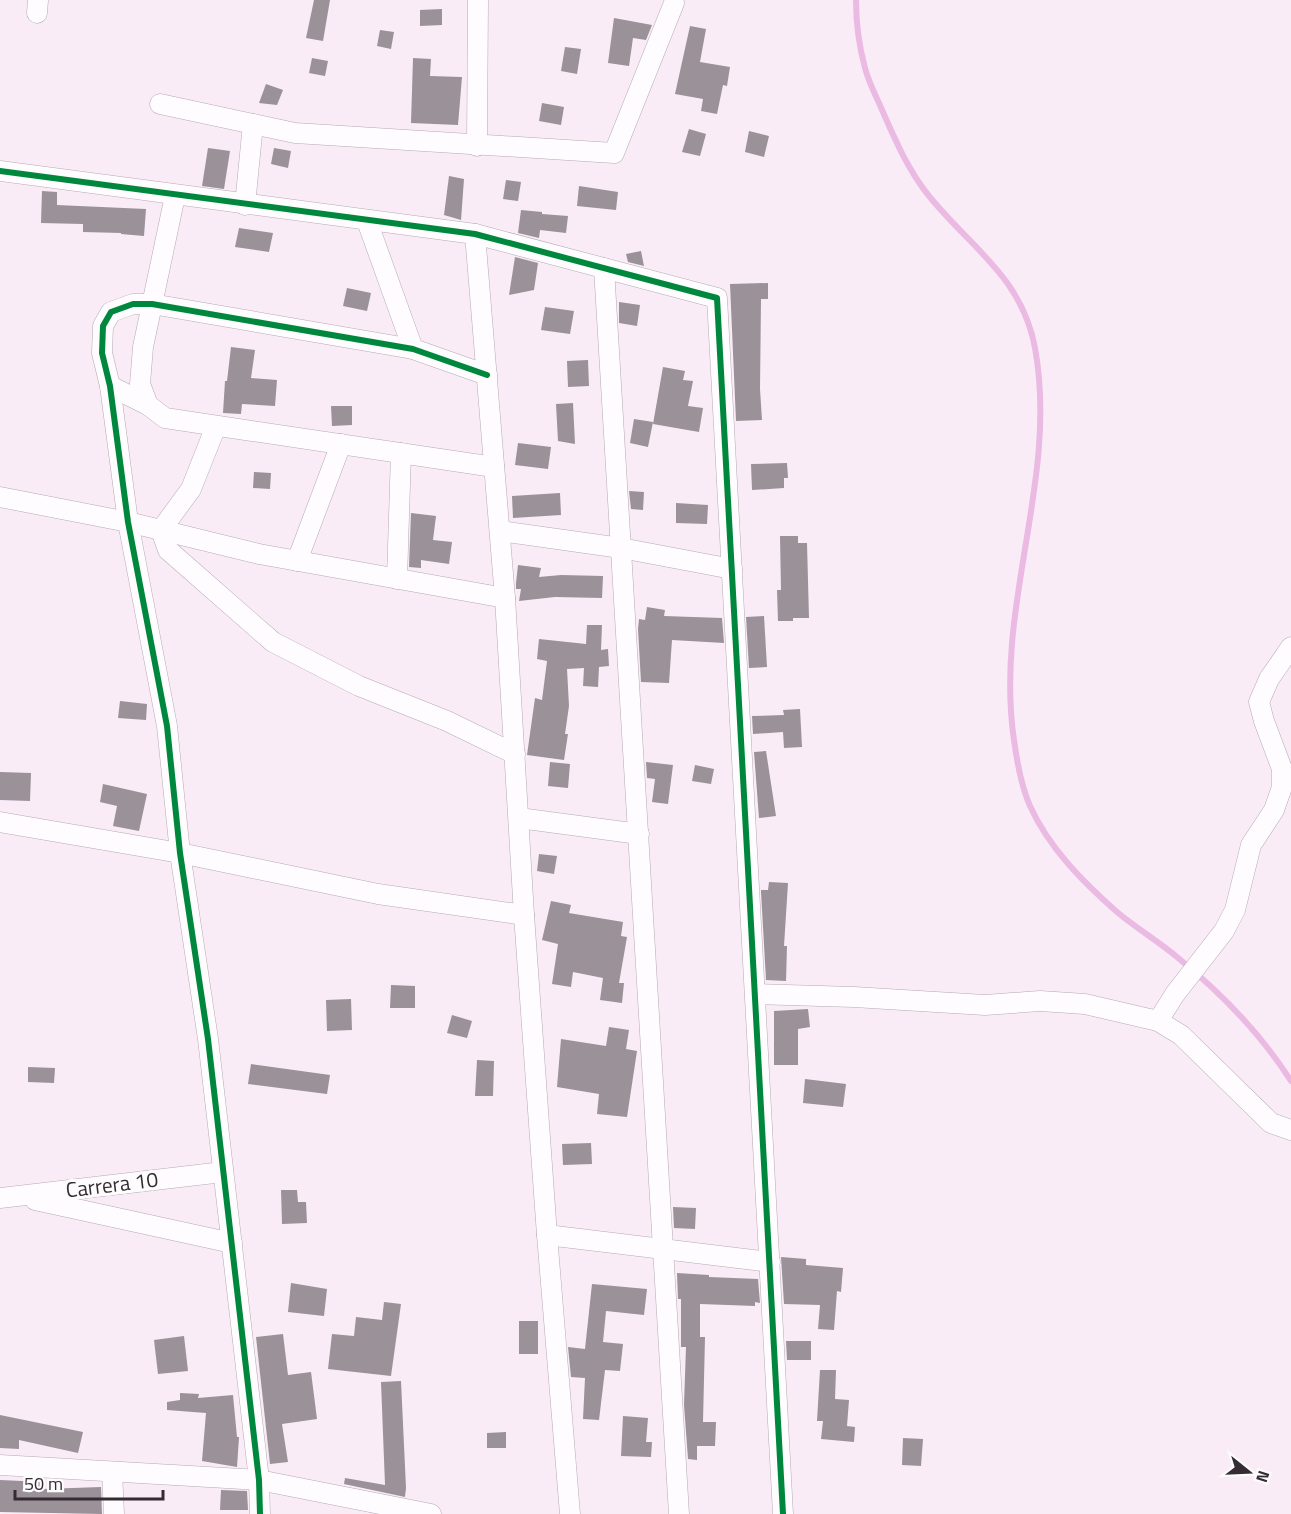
<svg xmlns="http://www.w3.org/2000/svg" width="1291" height="1514" viewBox="0 0 1291 1514" font-family="'Titillium Web',sans-serif">
  <rect width="100%" height="100%" fill="#f9ecf7"/>
  <g fill="none" stroke-linecap="round" stroke-linejoin="round">
    <path stroke="#eabae3" stroke-width="6" d="M856,0C856,23 859,46 865,68C868,80 874,92 879,103C893,135 907,169 929,196C971,248 1022,277 1035,348C1059,479 994,606 1014,740C1017,762 1021,786 1030,806C1049,848 1083,882 1117,912C1136,928 1158,941 1177,957C1220,992 1261,1034 1291,1081"/>
  </g>
  <g fill="#9a9199">
    <polygon points="314,0 330,0 323,41 306,38"/>
    <polygon points="442,9 442,25 420,26 420,10"/>
    <polygon points="614,18 652,25 646,40 633,38 629,66 608,63"/>
    <polygon points="690,26 706,29 700,62 730,67 727,86 723,85 717,114 701,111 703,99 675,94"/>
    <polygon points="380,30 394,32 391,49 377,46"/>
    <polygon points="565,47 581,49 577,74 561,71"/>
    <polygon points="312,58 328,61 325,76 309,73"/>
    <polygon points="413,58 431,59 430,76 462,77 458,125 411,123"/>
    <polygon points="266,84 283,90 277,105 259,103"/>
    <polygon points="542,103 564,107 561,125 539,121"/>
    <polygon points="689,129 706,134 700,156 682,152"/>
    <polygon points="749,131 769,136 764,157 745,152"/>
    <polygon points="208,148 230,151 224,189 202,186"/>
    <polygon points="274,148 291,151 288,168 271,164"/>
    <polygon points="449,176 464,179 461,220 444,215"/>
    <polygon points="506,180 521,182 518,201 503,199"/>
    <polygon points="579,186 618,192 616,210 577,206"/>
    <polygon points="42,191 57,192 57,205 146,209 144,236 121,234 121,233 83,232 83,224 41,223"/>
    <polygon points="521,210 542,212 542,214 568,216 566,233 540,230 539,238 518,233"/>
    <polygon points="239,228 273,233 269,252 235,247"/>
    <polygon points="641,251 644,266 628,262 626,254"/>
    <polygon points="515,257 538,263 534,290 509,295"/>
    <polygon points="768,283 768,299 761,299 760,389 762,420 736,421 730,284"/>
    <polygon points="347,288 371,293 367,311 343,306"/>
    <polygon points="619,302 640,305 637,326 619,323"/>
    <polygon points="545,307 574,311 570,334 541,330"/>
    <polygon points="231,347 255,350 251,378 277,380 275,406 242,404 241,414 223,413 225,381 227,381"/>
    <polygon points="588,360 589,386 568,387 567,361"/>
    <polygon points="663,367 685,371 683,380 693,381 688,406 703,408 699,432 653,424"/>
    <polygon points="573,403 575,444 558,441 556,404"/>
    <polygon points="331,406 352,406 352,425 332,426"/>
    <polygon points="634,419 653,422 648,447 630,443"/>
    <polygon points="518,443 551,447 548,469 515,465"/>
    <polygon points="787,463 788,478 784,478 784,488 752,490 751,464"/>
    <polygon points="254,472 271,473 270,489 253,488"/>
    <polygon points="629,491 644,492 643,510 631,509"/>
    <polygon points="560,493 561,515 513,518 512,496"/>
    <polygon points="676,503 708,505 707,524 676,523"/>
    <polygon points="411,513 436,516 433,540 452,542 449,564 421,560 421,568 409,567"/>
    <polygon points="780,536 798,536 798,543 807,543 809,618 793,618 793,621 778,621 777,590 781,590"/>
    <polygon points="518,565 541,568 539,577 561,575 603,576 602,598 555,597 519,601 521,589 516,589 516,583"/>
    <polygon points="647,607 665,610 664,616 722,618 724,643 672,640 669,683 641,682 638,629 639,619 645,620"/>
    <polygon points="764,616 767,667 749,668 746,617"/>
    <polygon points="587,625 602,625 601,650 608,649 609,666 599,667 598,687 583,686 584,668 567,669 569,706 565,734 568,734 564,760 527,755 535,698 542,700 547,661 537,659 539,639 586,644"/>
    <polygon points="120,701 147,704 146,720 118,718"/>
    <polygon points="800,709 802,747 784,748 783,732 753,734 752,716 784,715 783,710"/>
    <polygon points="766,751 776,816 759,818 754,752"/>
    <polygon points="550,762 570,764 568,788 548,786"/>
    <polygon points="646,762 673,765 668,804 652,802 655,779 647,778"/>
    <polygon points="695,765 714,769 711,784 692,781"/>
    <polygon points="0,772 31,773 30,801 0,800"/>
    <polygon points="103,784 147,794 139,831 113,826 117,806 100,802"/>
    <polygon points="539,854 557,856 554,874 537,871"/>
    <polygon points="769,882 788,883 784,946 787,946 786,981 766,980 761,892 761,890 768,890"/>
    <polygon points="551,901 571,905 569,913 623,922 621,936 627,937 619,983 624,983 622,1003 600,1000 603,978 573,972 571,987 552,984 558,944 542,940"/>
    <polygon points="391,985 415,986 415,1008 390,1008"/>
    <polygon points="351,999 352,1030 327,1031 326,1000"/>
    <polygon points="808,1009 810,1027 798,1029 798,1065 774,1065 774,1011"/>
    <polygon points="452,1015 472,1021 467,1038 447,1033"/>
    <polygon points="609,1027 629,1030 626,1049 637,1051 627,1117 597,1114 599,1094 557,1087 561,1039 606,1046"/>
    <polygon points="477,1060 494,1061 493,1096 475,1096"/>
    <polygon points="251,1064 330,1075 327,1094 248,1084"/>
    <polygon points="28,1067 55,1068 54,1083 28,1082"/>
    <polygon points="805,1079 846,1084 843,1107 803,1103"/>
    <polygon points="591,1143 592,1164 563,1165 562,1144"/>
    <polygon points="281,1190 297,1190 298,1202 306,1202 307,1223 282,1224"/>
    <polygon points="673,1207 696,1208 695,1229 674,1228"/>
    <polygon points="781,1257 806,1259 806,1265 843,1268 841,1292 837,1291 834,1330 818,1329 820,1305 784,1304"/>
    <polygon points="677,1273 709,1275 709,1277 758,1279 760,1303 755,1302 755,1306 700,1304 700,1337 705,1337 703,1422 716,1422 715,1446 697,1446 697,1460 688,1459 684,1405 686,1347 681,1347 681,1299 678,1299"/>
    <polygon points="291,1283 327,1289 324,1316 288,1312"/>
    <polygon points="592,1284 647,1289 644,1315 606,1311 603,1342 623,1344 620,1371 605,1370 599,1420 583,1419 585,1378 571,1377 568,1347 585,1349"/>
    <polygon points="384,1302 401,1304 391,1376 328,1369 332,1334 354,1336 356,1317 382,1320"/>
    <rect x="519" y="1321" width="19" height="33"/>
    <polygon points="283,1334 288,1375 311,1372 317,1419 282,1424 288,1462 270,1464 256,1337"/>
    <polygon points="184,1336 188,1371 158,1374 154,1340"/>
    <polygon points="786,1341 811,1341 811,1360 787,1360"/>
    <polygon points="820,1370 836,1370 835,1399 849,1400 847,1426 855,1427 854,1442 821,1439 823,1421 817,1421"/>
    <polygon points="401,1381 406,1488 405,1497 344,1484 345,1478 385,1485 381,1382"/>
    <polygon points="180,1393 199,1394 198,1398 233,1395 237,1437 239,1437 237,1467 202,1461 206,1413 167,1410 167,1402 180,1400"/>
    <polygon points="0,1415 83,1432 78,1453 19,1440 19,1449 0,1448"/>
    <polygon points="623,1416 648,1418 646,1442 652,1442 651,1457 621,1456"/>
    <polygon points="506,1432 506,1448 487,1448 487,1433"/>
    <polygon points="903,1438 923,1439 921,1466 902,1465"/>
    <polygon points="0,1480 44,1482 44,1489 101,1487 102,1514 0,1512"/>
    <polygon points="221,1490 247,1491 248,1510 220,1510"/>
  </g>
  <g fill="none" stroke-linecap="round" stroke-linejoin="round">
    <g stroke="#b4abb2" stroke-width="21">
      <g id="street">
        <polyline points="37,13 38,0"/>
        <polyline points="160,104 295,133 614,153 674,3"/>
        <polyline points="477,146 478,0"/>
        <polyline points="0,171 475,234 717,298 783,1514"/>
        <polyline points="245,205 253,124"/>
        <polyline points="367,221 413,349"/>
        <polyline points="475,234 505,598 524,915 547,1235 570,1514"/>
        <polyline points="604,268 679,1514"/>
        <polyline points="110,386 148,405 165,418 494,467"/>
        <polyline points="148,405 140,384 143,347 175,196"/>
        <polyline points="216,426 191,489 161,530 168,550 273,642 359,686 447,721 515,754"/>
        <polyline points="0,497 128,522 259,554 505,598"/>
        <polyline points="500,531 621,548 732,569"/>
        <polyline points="297,561 341,444"/>
        <polyline points="397,579 401,453"/>
        <polyline points="519,818 639,834"/>
        <polyline points="0,822 180,853 378,894 524,915"/>
        <polyline points="755,994 854,997 985,1005 1040,1001 1085,1004 1158,1021 1181,1035 1271,1123 1291,1130"/>
        <polyline points="1158,1021 1175,994 1224,931 1235,910 1251,845 1274,810 1282,787 1282,769 1264,721 1259,702 1269,679 1291,647"/>
        <polyline points="0,1198 223,1172"/>
        <polyline points="35,1200 232,1243"/>
        <polyline points="547,1235 770,1262"/>
        <polyline points="0,1465 259,1480 431,1514"/>
        <polyline points="112,1472 114,1514"/>
        <polyline points="260,1514 259,1480 208,1039 180,853 167,726 128,522 110,386 102,353 103,326 111,312 133,304 152,304 413,349 487,375"/>
      </g>
    </g>
    <use href="#street" stroke="#fefcfe" stroke-width="20"/>
    <g stroke="#fcfcfc" stroke-width="10">
      <g id="cycleway">
        <polyline points="0,171 475,234 717,298 783,1514"/>
        <polyline points="260,1514 259,1480 208,1039 180,853 167,726 128,522 110,386 102,353 103,326 111,312 133,304 152,304 413,349 487,375"/>
      </g>
    </g>
    <use href="#cycleway" stroke="#00873e" stroke-width="6"/>
  </g>
  <g text-anchor="middle" stroke-width="6" stroke-linejoin="round" paint-order="stroke">
    <g font-size="21" fill="#342b33" stroke="#fcfcfc">
      <text transform="translate(112 1185) rotate(-7)" y="7">Carrera 10</text>
    </g>
  </g>
  <g transform="translate(1249 1472) rotate(108)" stroke="#fcfcfc" stroke-width="4.5" paint-order="stroke">
  <path d="M0-4.5L10 22L0 15L-10 22Z" fill="#342b33"/>
  <text y="-9" font-size="16" font-weight="bold" text-anchor="middle" fill="#342b33">N</text>
  </g>
  <path d="M15 1490v9h148v-9" fill="none" stroke="#342b33" stroke-width="3"/>
  <text x="24" y="1490" font-size="18" fill="#342b33" stroke="#fcfcfc" stroke-width="4.5" paint-order="stroke">50 m</text>
</svg>
